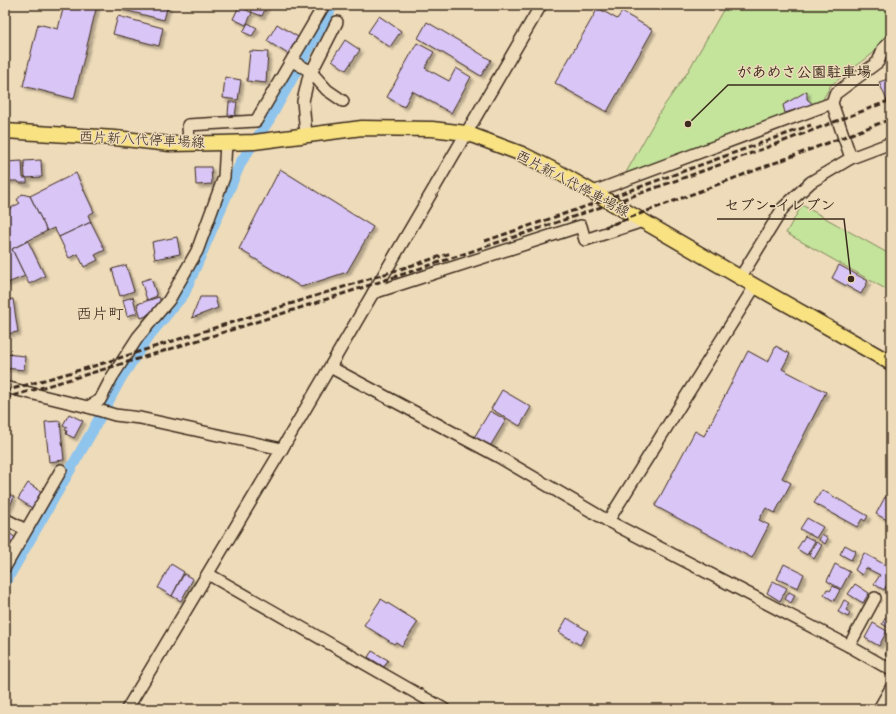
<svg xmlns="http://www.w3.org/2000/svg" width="896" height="714" viewBox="0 0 896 714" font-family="Itim,'Klee One',sans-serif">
  <defs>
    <filter id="shadow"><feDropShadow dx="3" dy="3" stdDeviation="1" flood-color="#0004"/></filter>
  </defs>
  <rect width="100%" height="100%" fill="#eedbb9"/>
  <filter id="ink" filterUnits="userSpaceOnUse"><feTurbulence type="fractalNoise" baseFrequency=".025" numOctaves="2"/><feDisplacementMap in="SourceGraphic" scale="8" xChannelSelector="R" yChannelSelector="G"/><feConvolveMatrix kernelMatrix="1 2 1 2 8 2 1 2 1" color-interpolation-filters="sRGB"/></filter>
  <g filter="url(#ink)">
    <g fill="#c4e39b" stroke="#80865c">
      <polygon points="726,5 891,5 891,29 871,55 831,85 821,103 623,178 661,110 687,73"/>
      <polygon points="802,205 891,255 891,292 786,233"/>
    </g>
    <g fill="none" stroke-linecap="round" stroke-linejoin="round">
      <polyline stroke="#8fc4ed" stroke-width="11" points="5,583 93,430 121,378 148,337 184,294 241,162 269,120 333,5"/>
    </g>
    <g fill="#d9c5f6" stroke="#3b2a1e" filter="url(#shadow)">
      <polygon points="64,5 97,5 74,99 23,86 38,24 58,29"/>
      <polygon points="121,5 168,5 164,20 120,9"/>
      <polygon points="254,5 267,5 262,16 251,12"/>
      <polygon points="239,6 252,13 246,25 233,19"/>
      <polygon points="598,8 617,19 622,12 653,30 607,112 555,83"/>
      <polygon points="118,16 163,28 159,46 113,34"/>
      <polygon points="379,16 401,31 390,47 368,32"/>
      <polygon points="427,22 491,60 481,76 418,38"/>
      <polygon points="248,23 257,28 252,36 243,32"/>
      <polygon points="277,24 298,37 288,54 267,41"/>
      <polygon points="345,40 360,50 346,70 332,60"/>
      <polygon points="417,43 434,52 425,68 449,81 456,68 471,77 451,113 412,91 404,107 387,97"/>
      <polygon points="250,51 268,52 266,83 247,81"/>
      <polygon points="225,77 241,80 238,100 223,98"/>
      <polygon points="891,78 891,110 879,82"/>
      <polygon points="807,91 807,99 813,104 785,113 783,105"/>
      <polygon points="229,102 237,102 235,116 228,115"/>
      <polygon points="41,160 42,177 25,178 24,161"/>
      <polygon points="22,161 23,178 27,178 27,183 19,183 18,181 7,181 6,162"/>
      <polygon points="195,167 211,167 212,184 196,185"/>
      <polygon points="280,169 373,227 347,272 301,287 239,249"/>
      <polygon points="76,173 94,212 88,215 91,222 59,237 54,228 47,231 30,196"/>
      <polygon points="22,194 30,196 47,231 12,249 25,276 5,284 5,211 20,203 17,200"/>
      <polygon points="91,222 105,250 95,255 98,260 84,267 78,254 69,258 59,237"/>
      <polygon points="177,237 180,254 155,259 152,242"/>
      <polygon points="28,241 45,276 29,284 12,249"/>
      <polygon points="126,265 134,291 120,296 112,269"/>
      <polygon points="839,265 868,281 861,294 832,278"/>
      <polygon points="151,278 157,296 147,300 141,281"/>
      <polygon points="133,297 137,313 127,316 123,300"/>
      <polygon points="159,297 161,302 152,315 149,313 146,316 141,318 137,304"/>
      <polygon points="200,297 215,297 218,308 192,318"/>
      <polygon points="13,299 18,332 5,334 5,300"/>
      <polygon points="776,346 790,354 782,369 826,392 782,478 791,483 775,513 766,508 759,520 769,525 752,558 655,506 695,431 704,436 748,351 768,362"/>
      <polygon points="5,354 25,356 24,370 5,368"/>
      <polygon points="502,390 531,407 520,426 491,409"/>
      <polygon points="490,411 506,420 486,453 470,444"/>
      <polygon points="69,414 83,421 74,438 66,434 67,431 65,430 67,427 63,425"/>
      <polygon points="60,421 64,460 49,462 45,422"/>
      <polygon points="28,483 45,494 35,510 18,499"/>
      <polygon points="822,490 868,516 865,521 862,519 857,527 814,503"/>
      <polygon points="5,492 14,497 7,513 5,512"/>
      <polygon points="885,497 891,500 891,522 876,514"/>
      <polygon points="807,518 823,527 816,538 800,529"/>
      <polygon points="7,531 19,541 10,553 5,549 5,533"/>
      <polygon points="822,534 828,538 825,544 819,540"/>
      <polygon points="805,536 815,541 807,555 797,549"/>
      <polygon points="816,542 822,545 814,559 809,555"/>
      <polygon points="845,545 856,551 851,560 840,554"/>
      <polygon points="864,553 887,566 886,568 891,570 891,576 884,590 874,584 880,575 866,568 862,575 855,570"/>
      <polygon points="171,564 184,572 172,596 158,588"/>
      <polygon points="784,564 804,574 798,588 777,579"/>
      <polygon points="835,564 850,572 841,589 827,581"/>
      <polygon points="184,574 193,579 181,601 172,596"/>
      <polygon points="773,581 787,588 780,601 767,593"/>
      <polygon points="855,584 869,593 863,603 848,594"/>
      <polygon points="833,586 840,590 834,601 824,595 827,589 830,591"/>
      <polygon points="789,592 795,595 791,603 785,599"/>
      <polygon points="381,599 418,622 402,646 396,642 394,644 364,625"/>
      <polygon points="844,600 850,603 846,610 850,613 848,617 838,612"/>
      <polygon points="891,608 891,623 888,627 882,624"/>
      <polygon points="567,618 588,631 580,645 559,632"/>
      <polygon points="873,623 887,631 879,646 865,638"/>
      <polygon points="891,643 891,658 885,655"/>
      <polygon points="372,651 388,660 384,667 368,657"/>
    </g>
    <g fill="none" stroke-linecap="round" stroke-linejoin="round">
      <g stroke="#3b2a1e" stroke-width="14">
        <g id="minor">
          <polyline points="292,61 310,71"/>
          <polyline points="311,73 337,22"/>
          <polyline points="306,135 303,101 310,71 327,90 343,101"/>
          <polyline points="189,144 188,125 256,121 324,5"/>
          <polyline points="851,158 891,143"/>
          <polyline points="593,192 832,103"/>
          <polyline points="740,278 783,208 811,182 851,158 832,103 835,94 878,62 883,49 891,40"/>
          <polyline points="373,293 581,226 585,240 643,221"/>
          <polyline points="330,367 499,457 608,521 849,646 891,670"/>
          <polyline points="5,387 88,407 115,415 140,418 282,449"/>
          <polyline points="88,407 100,400 112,377 138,337 169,300 197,251 224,177 226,143"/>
          <polyline points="5,519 26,530"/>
          <polyline points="608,521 755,286"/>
          <polyline points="5,567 61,470"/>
          <polyline points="208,574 444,709"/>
          <polyline points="849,646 875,598"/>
          <polyline points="127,709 282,449 541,5"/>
          <polyline points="879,709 891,688"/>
        </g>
      </g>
      <g stroke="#3b2a1e" stroke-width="17">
        <polyline id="major" points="5,131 115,138 170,144 222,143 254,142 362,128 432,129 466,133 522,154 560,173 755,286 891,363"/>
      </g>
      <use href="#minor" stroke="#eedbb9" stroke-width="11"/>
      <use href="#major" stroke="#f8e281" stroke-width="14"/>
      <g stroke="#3b2a1e" stroke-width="3" stroke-dasharray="6 3" stroke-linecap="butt">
        <polyline points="605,227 891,119"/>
        <polyline points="485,241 587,206 811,125"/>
        <polyline points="5,391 94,366 451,253"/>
        <path d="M5,398C129,363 251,324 373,284C547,227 720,167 891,100"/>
      </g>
    </g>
  </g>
  <g text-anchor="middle" stroke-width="3" stroke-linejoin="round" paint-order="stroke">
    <g font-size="14" fill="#3b2a1e" stroke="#eedbb9">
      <text transform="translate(142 139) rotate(3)" y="5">西片新八代停車場線</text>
      <text transform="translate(573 183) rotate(28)" y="5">西片新八代停車場線</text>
    </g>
    <g font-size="16" fill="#3b2a1e" stroke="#eedbb9">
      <text x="100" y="319">西片町</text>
    </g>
  </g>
  <path fill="none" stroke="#3b2a1e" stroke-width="1.5" d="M688 124L728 85H879M851 279L844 219H717"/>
  <g fill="#3b2a1e" stroke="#eedbb9" stroke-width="1.5">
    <circle cx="688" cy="124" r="4"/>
    <circle cx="851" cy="279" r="4"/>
  </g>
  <g font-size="15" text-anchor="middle" font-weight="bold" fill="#3b2a1e" stroke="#eedbb9" stroke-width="3" stroke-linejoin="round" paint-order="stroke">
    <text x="804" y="77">があめさ公園駐車場</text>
    <text x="780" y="210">セブン-イレブン</text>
  </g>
  <rect width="896" height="714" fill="none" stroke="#eedbb9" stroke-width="20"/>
  <rect x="10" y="10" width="876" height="694" fill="none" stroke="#3b2a1e" stroke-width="1.5" filter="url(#ink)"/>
</svg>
